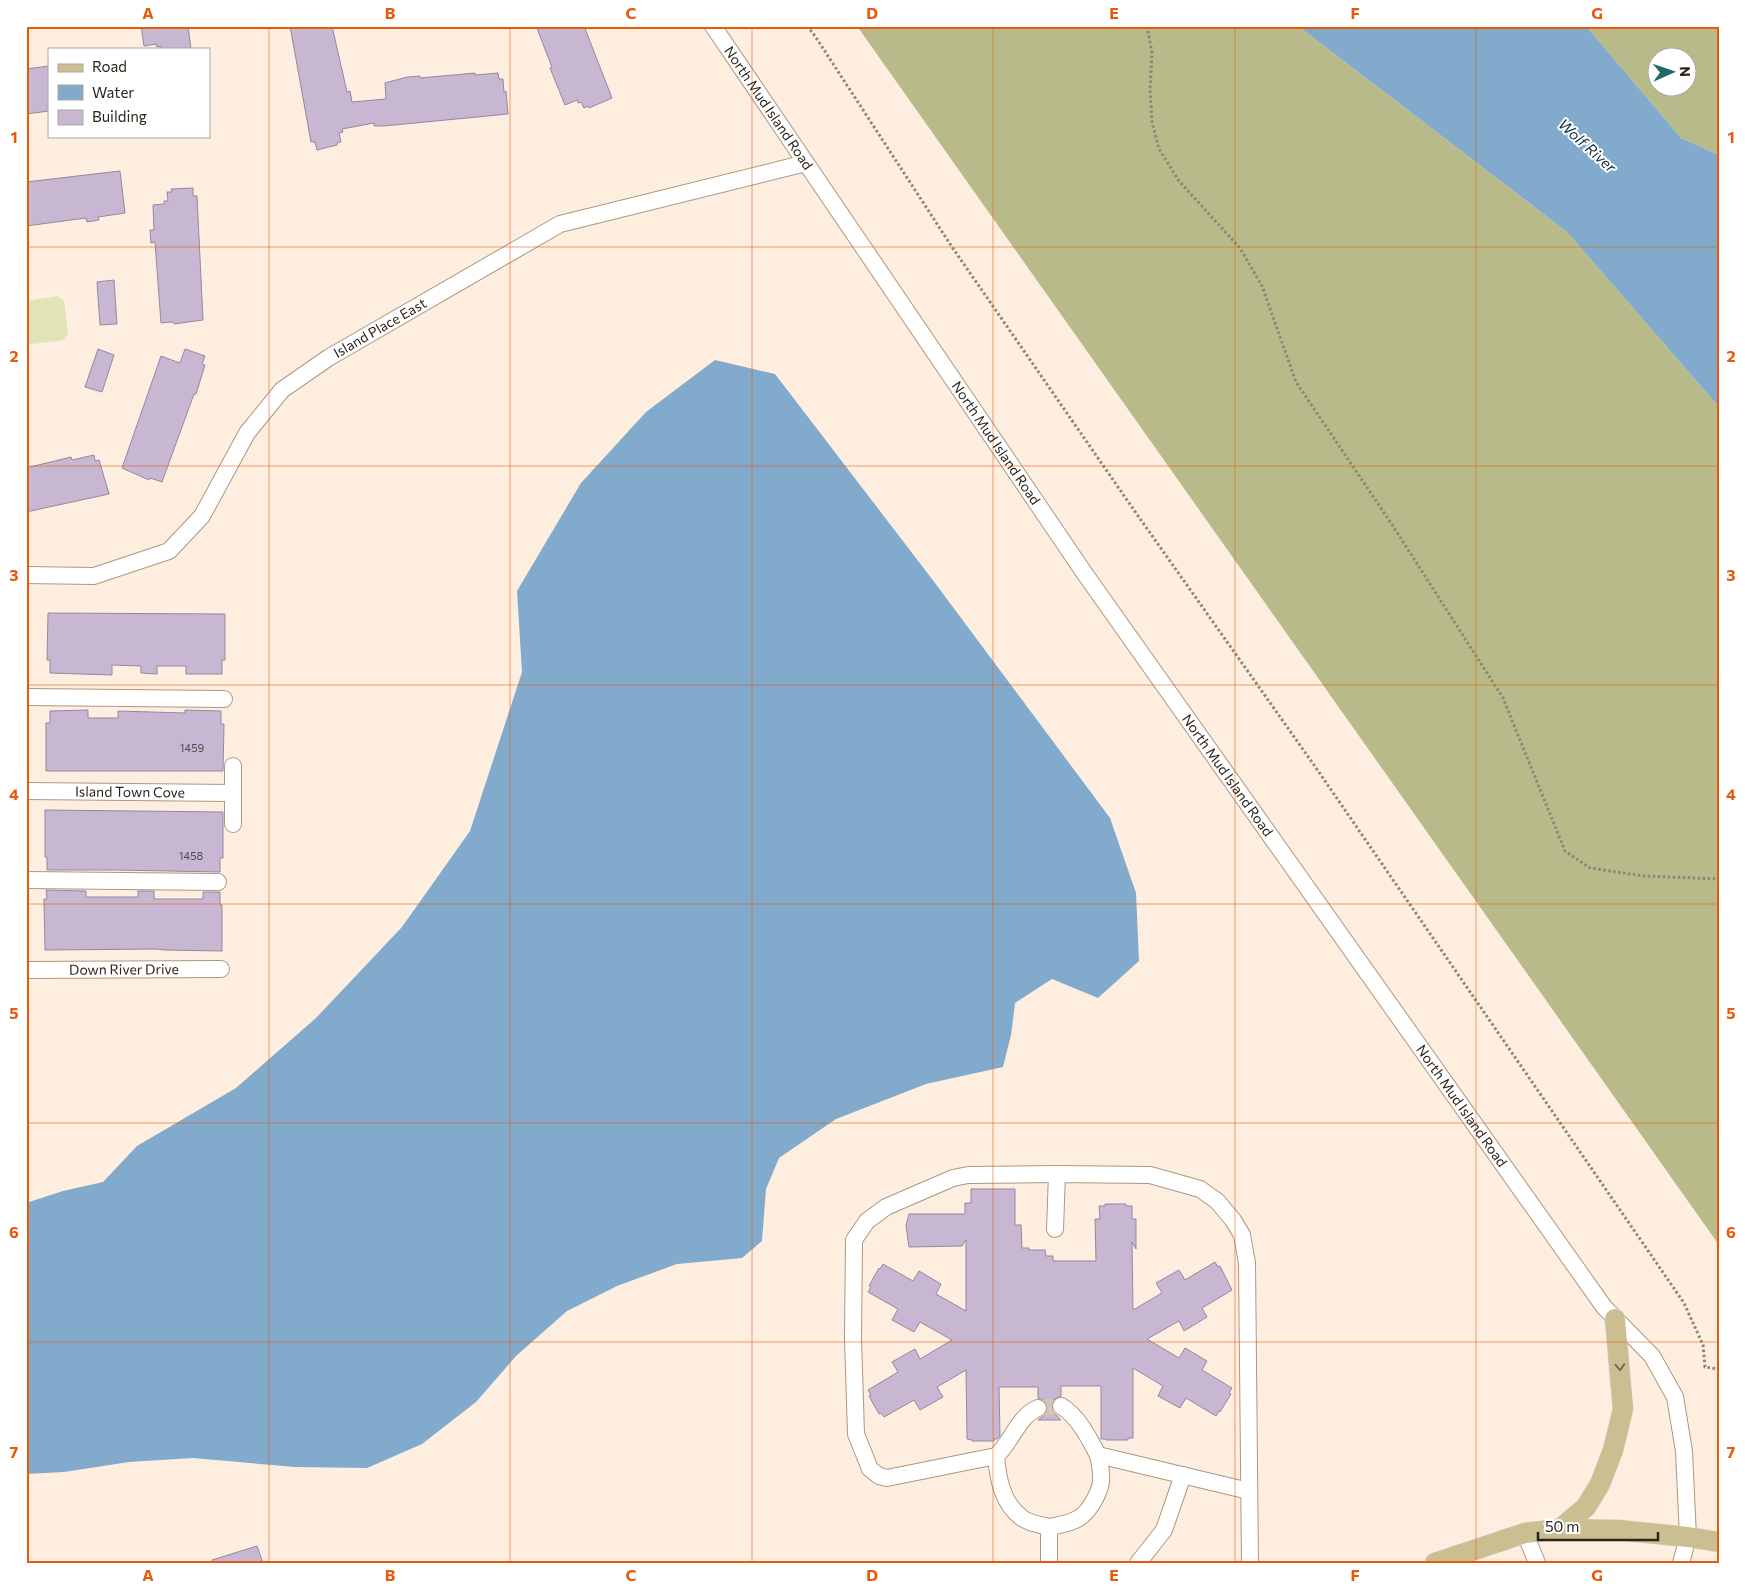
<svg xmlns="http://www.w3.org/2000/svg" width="1745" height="1589" viewBox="0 0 1745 1589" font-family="Commissioner,sans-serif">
  <rect width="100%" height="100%" fill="#fdeee0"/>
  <polygon fill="#e1e4b6" points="58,296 64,301 68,333 63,340 26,345 26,301"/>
  <g fill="#b8bb89" fill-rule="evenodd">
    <polygon points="857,26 1298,26 1567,232 1719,407 1719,1245"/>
    <path d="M1586,26H1719V155L1681,138ZM1658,58H1688V88H1658Z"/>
  </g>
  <g fill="#81aacc">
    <polygon points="1298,26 1586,26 1681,138 1719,155 1719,407 1567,232"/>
    <polygon points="715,360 775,374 932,579 1110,818 1136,893 1139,961 1098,998 1052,979 1015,1003 1011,1035 1003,1067 926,1084 836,1119 779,1158 766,1189 762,1241 742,1258 677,1264 617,1286 567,1311 516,1356 476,1402 422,1444 367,1468 295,1467 193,1458 129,1462 64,1472 26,1474 26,1203 63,1191 103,1182 137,1146 236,1088 316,1018 402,927 470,831 522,672 517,591 581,483 646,412"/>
  </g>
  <g fill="#c7b7d2" stroke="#9687a1">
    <polygon points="141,26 188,26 191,49 161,49 161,46 157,47 156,44 144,46"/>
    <polygon points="290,26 332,26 347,92 350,91 352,102 386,99 385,83 407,77 420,76 420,78 475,73 475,75 498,73 499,79 503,79 504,92 506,91 508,114 384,126 374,126 374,123 342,129 343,132 339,133 341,142 337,143 337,145 317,150 315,142 311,142"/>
    <polygon points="536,26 584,26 612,98 589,108 588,106 584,108 581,102 578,103 577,100 565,105 550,68 552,67"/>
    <polygon points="49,66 49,111 26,114 26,69"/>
    <polygon points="120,171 125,213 98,217 99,220 87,222 86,218 26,226 26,182"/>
    <polygon points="193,188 193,196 197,196 203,320 174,324 173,322 161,323 155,242 151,243 150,230 154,230 153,205 164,204 164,201 168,201 167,192 172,192 171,189"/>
    <polygon points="114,280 117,324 100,325 97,282"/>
    <polygon points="98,349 114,355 102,392 85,387"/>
    <polygon points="185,349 205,356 202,364 205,365 196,394 194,394 162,482 150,478 149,480 122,468 161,356 180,363"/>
    <polygon points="94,455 95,461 99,460 109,494 26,512 26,468 71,457 72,460"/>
    <polygon points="48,613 225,614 225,660 222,660 222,674 186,674 186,666 157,666 157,674 141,673 141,666 112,665 112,675 50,673 50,660 47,660"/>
    <polygon points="88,710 88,718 118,718 118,711 185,713 185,710 221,711 221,724 224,724 223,771 46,771 46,723 50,723 50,711"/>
    <polygon points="45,810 223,812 223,858 220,858 220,872 115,870 47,870 47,857 45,857"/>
    <polygon points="46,890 86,891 86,897 138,897 138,891 154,891 154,899 203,899 203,892 220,892 220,905 222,905 222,951 164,950 157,949 45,950 44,899 47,899"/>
    <polygon points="971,1189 1015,1189 1015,1225 1021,1225 1022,1248 1029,1248 1029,1250 1045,1250 1046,1256 1053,1256 1053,1261 1096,1261 1095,1219 1100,1219 1099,1206 1105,1206 1105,1204 1126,1204 1126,1206 1132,1206 1132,1219 1136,1219 1136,1249 1132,1242 1133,1310 1162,1293 1156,1283 1179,1270 1185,1280 1215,1262 1218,1267 1220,1266 1232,1290 1202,1308 1207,1317 1184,1331 1179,1321 1147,1339 1179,1358 1185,1348 1207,1361 1202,1370 1232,1388 1229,1393 1231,1394 1220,1412 1219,1411 1216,1416 1186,1398 1180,1408 1158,1396 1163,1386 1133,1368 1133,1438 1128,1438 1128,1440 1106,1440 1106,1439 1101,1439 1101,1386 1061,1386 1061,1396 1053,1400 1051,1406 1052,1411 1061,1420 1038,1420 1046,1414 1048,1408 1044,1400 1038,1398 1038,1387 999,1387 1000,1436 997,1439 994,1439 994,1441 972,1441 972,1440 967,1439 966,1370 937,1387 943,1397 920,1410 914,1400 884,1417 881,1413 879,1414 869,1396 871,1395 868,1390 898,1372 892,1362 915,1349 920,1359 952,1340 920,1322 914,1332 892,1320 898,1309 868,1292 871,1287 869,1286 879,1268 880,1269 883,1264 913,1281 919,1271 941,1284 936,1294 966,1311 966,1240 962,1246 909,1247 906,1225 909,1214 965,1214 965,1203 971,1203"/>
    <polygon points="257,1546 263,1563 213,1563 212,1560"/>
  </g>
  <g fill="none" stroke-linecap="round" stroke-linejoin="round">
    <polyline stroke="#d3c6b9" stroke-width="16" stroke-dasharray="16 8" stroke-linecap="butt" points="1038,1408 1061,1406"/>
    <g stroke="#ae9781" stroke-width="18">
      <g id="minor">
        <path id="s1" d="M713,26L1085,574L1604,1307L1652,1356L1675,1397L1684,1451L1688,1537L1681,1563"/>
        <path id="s2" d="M26,575L94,576L169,551L202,516L247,433L282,390L328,358L560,224L806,163"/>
        <polyline points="26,697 224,699"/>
        <polyline points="233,766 233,824"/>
        <path id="s3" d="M26,791L233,793"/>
        <polyline points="26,880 218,882"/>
        <path id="s4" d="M26,970L221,969"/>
        <polyline points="1055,1229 1057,1174 1150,1175 1200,1189 1217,1201 1233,1220 1242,1235 1247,1263 1250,1563"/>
        <path d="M1061,1406C1078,1416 1089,1438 1098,1455L1249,1491"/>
        <path d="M1038,1408C1018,1416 1012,1442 996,1456L887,1478L879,1476L870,1469L856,1434L853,1338L854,1240L867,1221L886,1207L953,1178L968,1175L1057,1174"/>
        <path d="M996,1456C998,1479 1002,1503 1022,1518C1029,1523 1040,1525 1049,1527"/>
        <polyline points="1525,1533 1537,1563"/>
        <path d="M1049,1563V1527C1058,1525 1070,1524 1079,1518C1089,1512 1099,1494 1101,1482C1102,1473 1100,1464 1098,1455"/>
        <polyline points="1138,1563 1164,1530 1183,1475"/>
      </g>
    </g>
    <g stroke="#d5d3d1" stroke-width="21">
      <g id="major">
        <polyline points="1560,1529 1586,1507 1600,1484 1613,1450 1623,1409 1615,1319"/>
        <polyline points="1435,1563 1525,1533 1560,1529 1618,1530 1688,1537 1719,1542"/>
      </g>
    </g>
    <g stroke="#918579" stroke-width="3" stroke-dasharray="2.5 2.5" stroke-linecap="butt">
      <polyline points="807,26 815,36 952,247 1136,513 1314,765 1684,1303 1703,1345 1705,1367 1718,1369 1719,1363"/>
      <polyline points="1147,26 1152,53 1150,89 1152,122 1159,149 1179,181 1240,248 1262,286 1296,382 1391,523 1503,698 1565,851 1590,868 1644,876 1719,879"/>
    </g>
    <use href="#minor" stroke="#fff" stroke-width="16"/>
    <use href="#major" stroke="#cbbf92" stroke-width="20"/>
  </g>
  <defs><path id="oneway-chevron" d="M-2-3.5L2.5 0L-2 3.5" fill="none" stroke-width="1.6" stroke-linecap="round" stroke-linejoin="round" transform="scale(1.25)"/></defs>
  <use stroke="#746a51" href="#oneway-chevron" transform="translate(1620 1367) rotate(86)"/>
  <path fill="none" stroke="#e8590c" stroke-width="1" stroke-opacity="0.55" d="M269,26V1563M510,26V1563M752,26V1563M993,26V1563M1235,26V1563M1476,26V1563M26,247H1719M26,466H1719M26,685H1719M26,904H1719M26,1123H1719M26,1342H1719"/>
  <g text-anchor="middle" stroke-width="4" stroke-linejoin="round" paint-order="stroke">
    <g font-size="11" fill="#544949">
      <text x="192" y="752">1459</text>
      <text x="191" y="860">1458</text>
    </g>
    <g font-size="14" fill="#2d241b" stroke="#fff">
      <text dy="5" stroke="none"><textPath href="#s1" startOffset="99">North Mud Island Road</textPath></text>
      <text dy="5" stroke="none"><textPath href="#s2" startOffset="461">Island Place East</textPath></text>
      <text dy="5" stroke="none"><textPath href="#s1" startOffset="504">North Mud Island Road</textPath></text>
      <text dy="5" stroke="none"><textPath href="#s1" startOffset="909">North Mud Island Road</textPath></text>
      <text dy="5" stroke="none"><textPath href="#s3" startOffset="104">Island Town Cove</textPath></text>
      <text dy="5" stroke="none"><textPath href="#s4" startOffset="98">Down River Drive</textPath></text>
      <text dy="5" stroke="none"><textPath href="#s1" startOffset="1314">North Mud Island Road</textPath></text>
    </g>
    <g font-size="15" font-style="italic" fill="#0e2f47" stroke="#fff">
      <text transform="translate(1587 146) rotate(42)" y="5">Wolf River</text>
    </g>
  </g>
  <rect width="1745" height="1589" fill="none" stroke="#ffffff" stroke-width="55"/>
  <rect x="48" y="48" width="162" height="90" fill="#ffffff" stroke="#aba7a4"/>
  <rect x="58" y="64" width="25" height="8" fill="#cbbf92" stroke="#aba7a4"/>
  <text x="92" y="72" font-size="15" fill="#2d241b">Road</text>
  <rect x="58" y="85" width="25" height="15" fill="#81aacc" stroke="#aba7a4"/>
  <text x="92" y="98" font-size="15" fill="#2d241b">Water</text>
  <rect x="58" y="110" width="25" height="15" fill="#c7b7d2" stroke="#aba7a4"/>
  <text x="92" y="122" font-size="15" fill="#2d241b">Building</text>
  <g transform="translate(1672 72) rotate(88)"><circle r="24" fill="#ffffff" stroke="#aba7a4"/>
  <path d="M0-4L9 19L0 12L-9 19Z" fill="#1d6966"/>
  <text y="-8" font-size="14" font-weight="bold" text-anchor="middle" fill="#2d241b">N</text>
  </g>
  <path d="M1538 1532v8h120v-8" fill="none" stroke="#2d241b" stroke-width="2.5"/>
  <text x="1545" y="1532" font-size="15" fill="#2d241b" stroke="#ffffff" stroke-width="4" paint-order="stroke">50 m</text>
  <rect x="28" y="28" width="1690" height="1534" fill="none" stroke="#e8590c" stroke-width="2"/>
  <g font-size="16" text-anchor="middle" font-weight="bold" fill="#e8590c">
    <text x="148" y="19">A</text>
    <text x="390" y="19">B</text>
    <text x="631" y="19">C</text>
    <text x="872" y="19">D</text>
    <text x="1114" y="19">E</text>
    <text x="1355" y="19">F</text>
    <text x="1597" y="19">G</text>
    <text x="14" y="143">1</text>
    <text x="1731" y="143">1</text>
    <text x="14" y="362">2</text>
    <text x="1731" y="362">2</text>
    <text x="14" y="581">3</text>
    <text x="1731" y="581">3</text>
    <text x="14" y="800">4</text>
    <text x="1731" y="800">4</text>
    <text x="14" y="1019">5</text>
    <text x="1731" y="1019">5</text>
    <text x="14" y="1238">6</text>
    <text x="1731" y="1238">6</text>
    <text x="14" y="1458">7</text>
    <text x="1731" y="1458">7</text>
    <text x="148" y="1581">A</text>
    <text x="390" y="1581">B</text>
    <text x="631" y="1581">C</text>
    <text x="872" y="1581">D</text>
    <text x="1114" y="1581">E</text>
    <text x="1355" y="1581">F</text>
    <text x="1597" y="1581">G</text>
  </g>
</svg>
